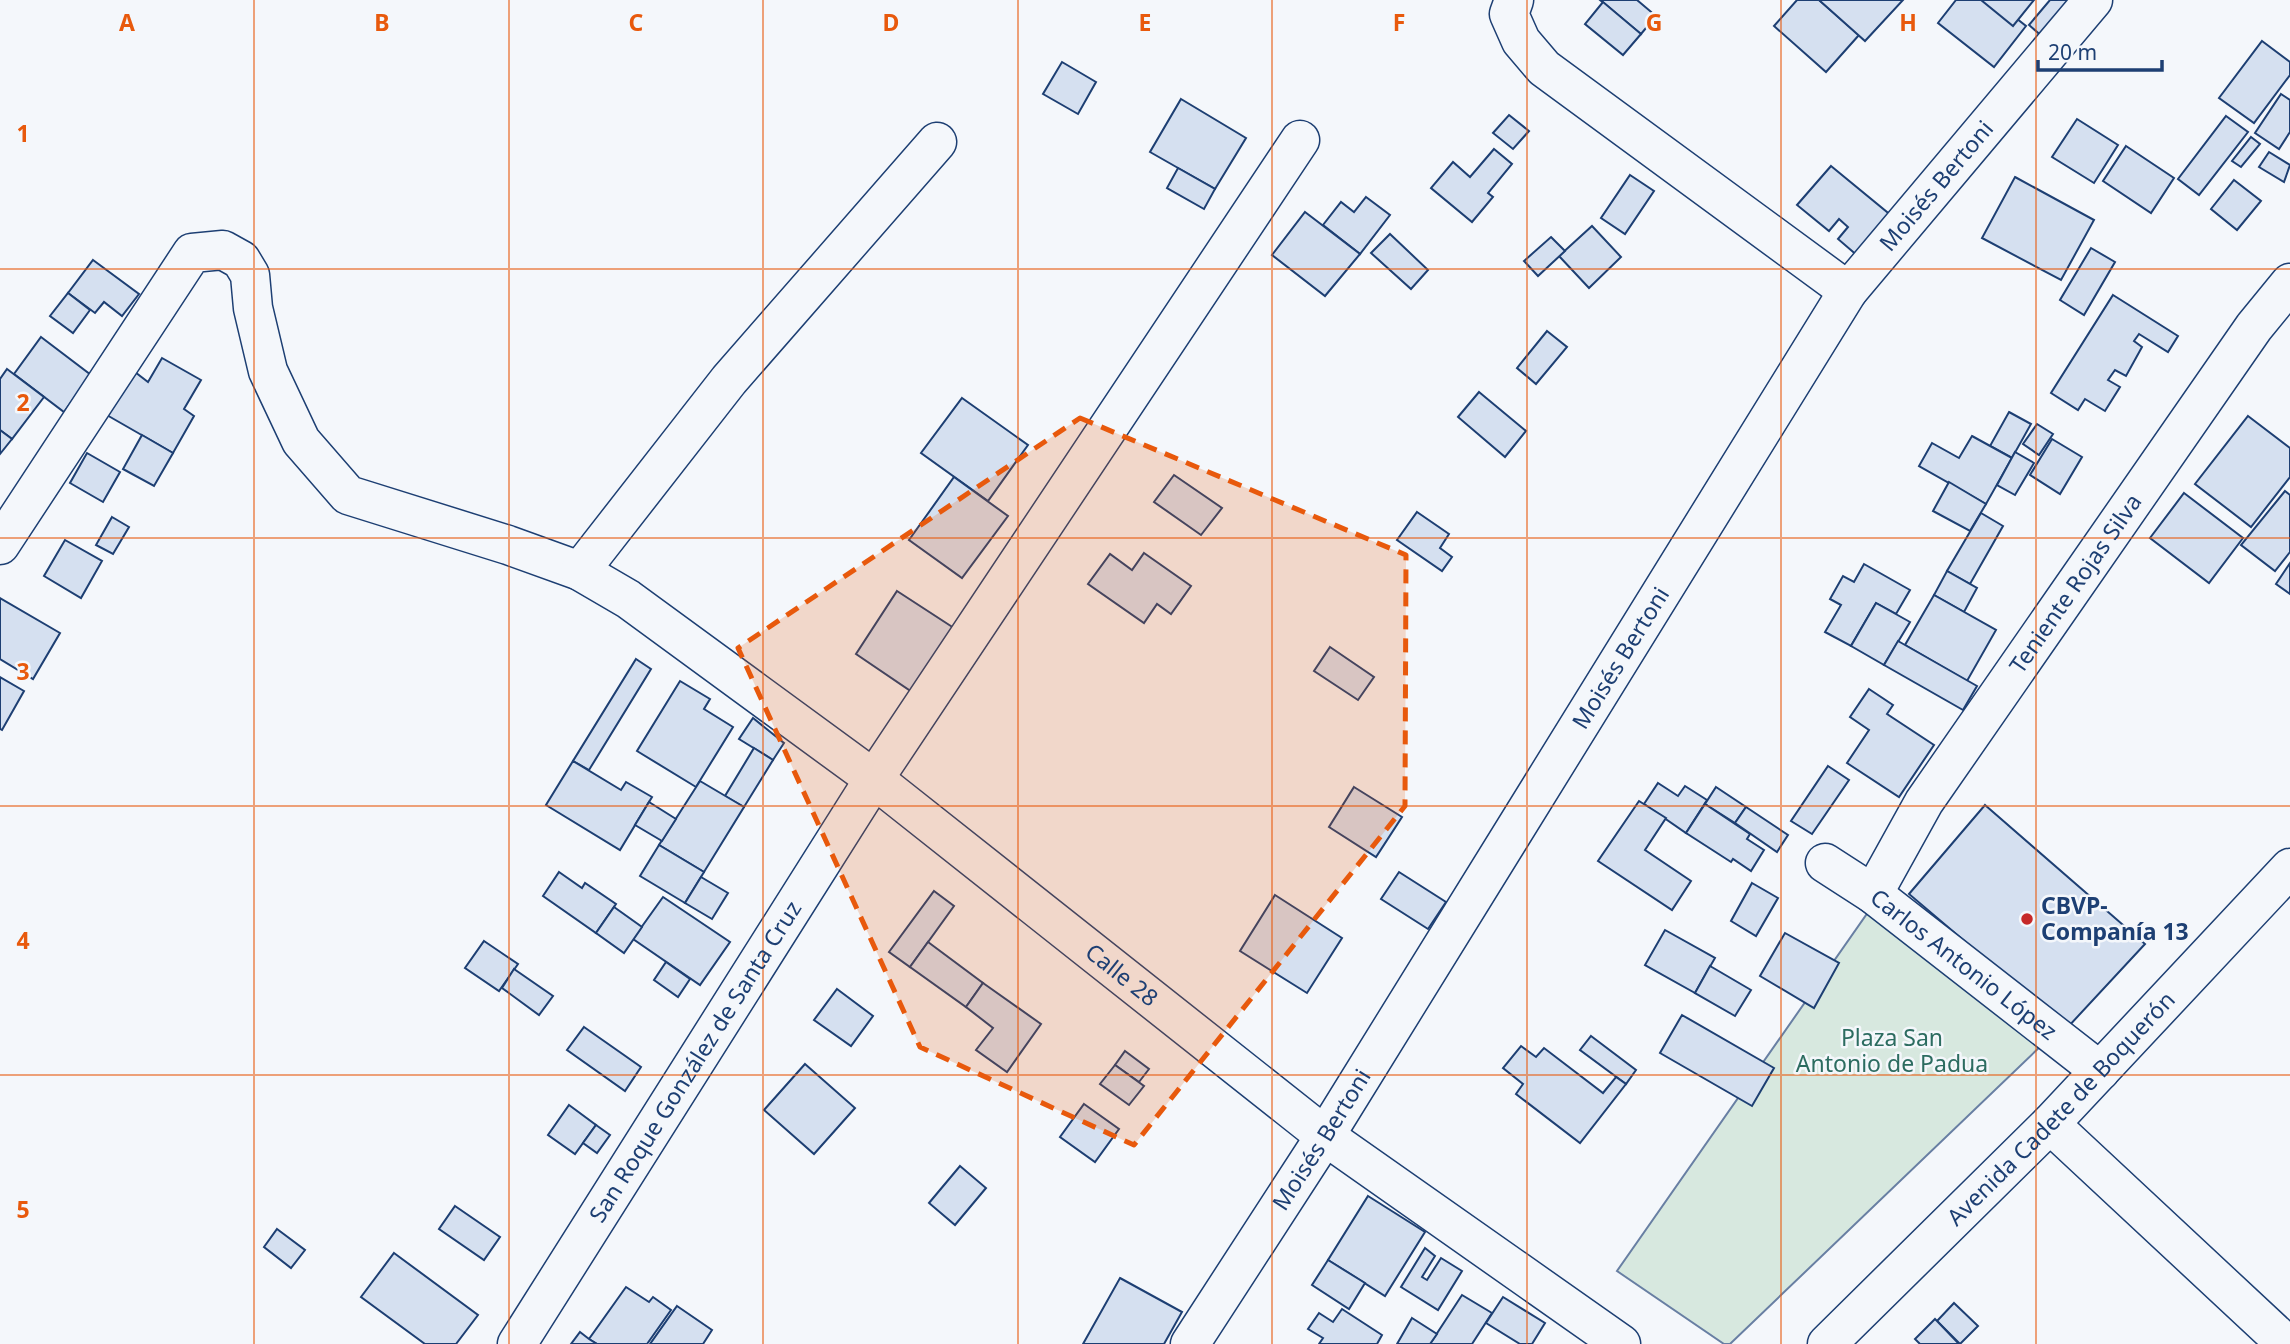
<svg xmlns="http://www.w3.org/2000/svg" width="2290" height="1344" viewBox="0 0 2290 1344" font-family="'Noto Sans',sans-serif">
  <rect width="100%" height="100%" fill="#f4f7fb"/>
  <polygon fill="#d7e8df" stroke="#687fa3" stroke-width="2" points="1871,908 2045,1042 1730,1344 1724,1344 1617,1271"/>
  <g fill="#d5e0f0" stroke="#1d3f73" stroke-width="2">
    <polygon points="1600,0 1637,0 1656,16 1641,34"/>
    <polygon points="1797,0 1819,0 1859,35 1826,72 1774,26"/>
    <polygon points="1819,0 1903,0 1865,41"/>
    <polygon points="1956,0 1993,0 2026,26 1994,67 1938,23"/>
    <polygon points="1981,0 2034,0 2013,26"/>
    <polygon points="2050,0 2067,0 2072,4 2044,38 2029,25"/>
    <polygon points="1603,2 1641,34 1623,55 1585,24"/>
    <polygon points="2262,41 2290,62 2290,75 2254,123 2219,98"/>
    <polygon points="1062,62 1096,82 1078,114 1043,94"/>
    <polygon points="2281,94 2290,100 2290,132 2279,149 2255,133"/>
    <polygon points="1181,99 1246,138 1215,189 1150,152"/>
    <polygon points="1509,115 1529,131 1513,149 1493,133"/>
    <polygon points="2226,116 2248,132 2199,195 2178,179"/>
    <polygon points="2077,119 2118,145 2094,183 2052,157"/>
    <polygon points="2251,137 2260,144 2241,167 2232,161"/>
    <polygon points="2126,146 2174,178 2151,213 2103,181"/>
    <polygon points="1494,149 1512,164 1488,193 1493,197 1472,222 1431,188 1453,162 1470,177"/>
    <polygon points="2269,152 2290,165 2284,182 2259,167"/>
    <polygon points="1831,166 1893,217 1859,257 1838,239 1848,227 1839,219 1829,231 1797,205"/>
    <polygon points="1178,168 1215,189 1204,209 1167,188"/>
    <polygon points="1630,175 1654,191 1625,234 1601,218"/>
    <polygon points="2015,177 2094,220 2061,280 1982,238"/>
    <polygon points="2234,180 2261,201 2237,230 2211,209"/>
    <polygon points="1366,197 1390,215 1360,254 1323,225 1341,202 1354,212"/>
    <polygon points="1305,212 1360,254 1325,296 1272,255"/>
    <polygon points="1592,226 1621,257 1589,288 1559,256"/>
    <polygon points="1390,234 1428,270 1411,289 1371,253"/>
    <polygon points="1551,237 1565,251 1538,276 1524,261"/>
    <polygon points="2091,248 2115,262 2084,315 2060,300"/>
    <polygon points="93,260 139,294 122,316 104,302 95,313 68,293"/>
    <polygon points="68,293 90,310 73,333 50,316"/>
    <polygon points="2113,295 2178,336 2168,352 2139,334 2134,341 2142,347 2126,376 2115,370 2108,380 2120,387 2105,411 2085,399 2078,410 2051,393"/>
    <polygon points="1547,331 1567,347 1536,384 1517,368"/>
    <polygon points="41,337 91,375 64,412 14,374"/>
    <polygon points="162,358 201,380 184,409 194,416 173,453 105,414 131,369 148,382"/>
    <polygon points="7,369 44,397 12,439 0,430 0,379"/>
    <polygon points="1479,392 1526,431 1505,457 1458,417"/>
    <polygon points="962,398 1028,445 988,501 921,453"/>
    <polygon points="2009,412 2031,424 2012,458 1990,446"/>
    <polygon points="2248,416 2290,448 2290,477 2251,527 2195,484"/>
    <polygon points="2037,424 2053,434 2039,455 2023,444"/>
    <polygon points="0,430 12,439 0,454"/>
    <polygon points="142,435 173,453 154,486 123,469"/>
    <polygon points="1972,436 2012,458 1986,504 1919,466 1932,443 1959,458"/>
    <polygon points="2052,439 2082,457 2060,494 2030,475"/>
    <polygon points="2015,452 2034,463 2015,495 1997,485"/>
    <polygon points="87,453 120,472 103,502 70,483"/>
    <polygon points="1174,475 1222,508 1201,535 1154,502"/>
    <polygon points="954,477 1008,516 962,578 909,540"/>
    <polygon points="1949,482 1986,504 1970,531 1933,511"/>
    <polygon points="2285,491 2290,495 2290,552 2275,571 2241,545"/>
    <polygon points="2184,493 2243,538 2209,583 2150,538"/>
    <polygon points="1417,512 1449,534 1440,548 1452,557 1442,571 1397,540"/>
    <polygon points="1981,513 2003,526 1970,584 1947,571"/>
    <polygon points="112,517 129,527 113,554 96,545"/>
    <polygon points="65,540 102,561 81,598 44,576"/>
    <polygon points="1144,553 1191,586 1171,614 1157,604 1144,623 1088,584 1110,554 1132,570"/>
    <polygon points="2290,563 2290,594 2276,584"/>
    <polygon points="1864,564 1910,590 1896,614 1876,603 1851,646 1825,632 1841,605 1830,599 1843,576 1854,582"/>
    <polygon points="1947,571 1977,588 1964,612 1934,595"/>
    <polygon points="897,591 960,632 918,696 856,654"/>
    <polygon points="1934,595 1996,630 1967,681 1905,645"/>
    <polygon points="0,598 60,633 33,679 0,659"/>
    <polygon points="1876,603 1910,622 1884,665 1851,646"/>
    <polygon points="1898,641 1977,686 1963,710 1884,665"/>
    <polygon points="1330,647 1374,677 1358,700 1314,671"/>
    <polygon points="636,659 651,669 589,770 573,761"/>
    <polygon points="0,677 24,691 2,730 0,729"/>
    <polygon points="680,681 710,699 704,709 733,727 696,787 637,751"/>
    <polygon points="1869,689 1893,705 1887,714 1934,745 1899,797 1847,763 1869,730 1850,717"/>
    <polygon points="753,718 784,743 773,760 739,739"/>
    <polygon points="754,748 773,760 744,807 725,796"/>
    <polygon points="573,761 621,790 626,782 652,797 620,850 546,805"/>
    <polygon points="1828,766 1849,780 1812,834 1791,821"/>
    <polygon points="700,781 744,807 704,872 659,845"/>
    <polygon points="1658,783 1678,796 1685,786 1707,800 1686,833 1644,804"/>
    <polygon points="1354,787 1402,817 1376,857 1329,827"/>
    <polygon points="1716,787 1746,807 1735,823 1705,804"/>
    <polygon points="1639,801 1666,818 1645,850 1691,881 1672,910 1598,861"/>
    <polygon points="649,802 676,819 662,841 635,825"/>
    <polygon points="1705,804 1750,834 1747,839 1764,850 1751,871 1733,859 1731,862 1686,833"/>
    <polygon points="1985,805 2145,944 2067,1028 1909,894"/>
    <polygon points="1746,807 1788,835 1777,852 1735,823"/>
    <polygon points="659,845 704,872 685,903 640,876"/>
    <polygon points="559,872 582,888 585,883 616,904 596,933 543,896"/>
    <polygon points="1399,872 1446,902 1428,929 1381,899"/>
    <polygon points="701,877 728,893 712,919 685,903"/>
    <polygon points="1752,883 1778,898 1756,936 1731,921"/>
    <polygon points="934,891 954,906 910,967 889,952"/>
    <polygon points="1275,895 1342,938 1307,993 1240,951"/>
    <polygon points="663,897 730,942 700,985 633,939"/>
    <polygon points="614,907 642,927 624,953 596,933"/>
    <polygon points="1665,930 1715,958 1695,993 1645,965"/>
    <polygon points="1785,933 1839,963 1814,1008 1760,976"/>
    <polygon points="484,941 518,964 499,991 465,968"/>
    <polygon points="928,942 983,983 966,1007 910,967"/>
    <polygon points="666,962 690,979 678,997 654,980"/>
    <polygon points="1710,966 1751,990 1735,1016 1695,993"/>
    <polygon points="514,969 553,996 539,1015 502,988"/>
    <polygon points="983,983 1041,1024 1007,1072 976,1050 993,1028 966,1007"/>
    <polygon points="837,989 873,1016 851,1046 814,1020"/>
    <polygon points="1682,1015 1774,1068 1752,1106 1660,1053"/>
    <polygon points="584,1027 641,1067 625,1091 567,1050"/>
    <polygon points="1591,1036 1636,1070 1626,1084 1580,1050"/>
    <polygon points="1521,1046 1536,1057 1544,1048 1603,1093 1616,1077 1626,1084 1580,1143 1516,1094 1523,1084 1503,1068"/>
    <polygon points="1125,1051 1149,1069 1139,1082 1115,1065"/>
    <polygon points="805,1064 855,1108 814,1154 764,1110"/>
    <polygon points="1115,1065 1144,1086 1129,1105 1100,1084"/>
    <polygon points="1084,1104 1119,1129 1095,1162 1060,1137"/>
    <polygon points="569,1105 596,1125 575,1154 548,1135"/>
    <polygon points="596,1125 610,1135 597,1153 583,1143"/>
    <polygon points="960,1166 986,1188 955,1225 929,1203"/>
    <polygon points="1368,1196 1425,1232 1385,1296 1328,1260"/>
    <polygon points="455,1206 500,1237 484,1260 439,1229"/>
    <polygon points="277,1229 305,1250 291,1268 264,1247"/>
    <polygon points="1425,1248 1435,1256 1422,1277 1427,1280 1441,1258 1462,1271 1438,1310 1401,1287"/>
    <polygon points="394,1253 478,1315 456,1344 425,1344 361,1297"/>
    <polygon points="1328,1260 1365,1283 1349,1309 1312,1285"/>
    <polygon points="1120,1278 1182,1312 1164,1344 1083,1344"/>
    <polygon points="626,1287 649,1302 653,1297 671,1310 647,1344 597,1344 589,1339"/>
    <polygon points="1462,1295 1492,1313 1472,1344 1430,1344"/>
    <polygon points="1503,1297 1545,1323 1532,1344 1520,1344 1486,1323"/>
    <polygon points="1954,1303 1978,1326 1960,1344 1937,1321"/>
    <polygon points="677,1306 712,1330 703,1344 650,1344"/>
    <polygon points="1342,1309 1382,1335 1377,1344 1319,1344 1323,1338 1308,1329 1319,1313 1333,1322"/>
    <polygon points="1412,1318 1437,1334 1430,1344 1397,1344"/>
    <polygon points="1935,1319 1937,1321 1959,1344 1920,1344 1915,1339"/>
    <polygon points="580,1332 589,1339 597,1344 571,1344"/>
  </g>
  <g fill="none" stroke-linecap="round" stroke-linejoin="round">
    <g stroke="#1d3f73" stroke-width="41">
      <g id="minor">
        <polyline points="1514,0 1509,14 1521,41 1544,68 1848,291"/>
        <path id="s1" d="M0,545L192,253L223,250L241,260L250,275L253,308L268,371L301,441L348,495L508,545L580,571L628,599L874,779L1325,1136L1621,1344"/>
        <polyline points="580,571 729,380 937,142"/>
        <path id="s2" d="M1825,863L1873,894L2100,1071"/>
        <path id="s3" d="M1873,894L1924,802L2254,327L2290,283"/>
        <polyline points="2050,1124 2286,1344"/>
        <path id="s4" d="M517,1344L874,779L1300,140"/>
        <path id="s5" d="M1190,1344L1325,1136L1848,291L2093,0"/>
      </g>
    </g>
    <g stroke="#1d3f73" stroke-width="41">
      <g id="major">
        <path id="s6" d="M1827,1344L2050,1124L2290,868"/>
      </g>
    </g>
    <use href="#minor" stroke="#f4f7fb" stroke-width="38"/>
    <use href="#major" stroke="#f4f7fb" stroke-width="38"/>
  </g>
  <path fill="#e8590c" fill-opacity="0.2" stroke="#e8590c" stroke-width="5" stroke-dasharray="14 9" stroke-linejoin="round" d="M1080,418L1406,555L1405,806L1134,1145L920,1047L738,648Z"/>
  <path fill="none" stroke="#e8590c" stroke-width="2" stroke-opacity="0.55" d="M254,0V1344M509,0V1344M763,0V1344M1018,0V1344M1272,0V1344M1527,0V1344M1781,0V1344M2036,0V1344M0,269H2290M0,538H2290M0,806H2290M0,1075H2290"/>
  <circle fill="#c62828" stroke="#f4f7fb" stroke-width="2.5" cx="2027" cy="919" r="7"/>
  <g text-anchor="middle" stroke-width="5" stroke-linejoin="round" paint-order="stroke">
    <g font-size="23" fill="#1d3f73" stroke="#f4f7fb">
      <text dy="8" stroke="none"><textPath href="#s5" startOffset="1379">Moisés Bertoni</textPath></text>
      <text dy="8" stroke="none"><textPath href="#s3" startOffset="371">Teniente Rojas Silva</textPath></text>
      <text dy="8" stroke="none"><textPath href="#s5" startOffset="810">Moisés Bertoni</textPath></text>
      <text dy="8" stroke="none"><textPath href="#s2" startOffset="172">Carlos Antonio López</textPath></text>
      <text dy="8" stroke="none"><textPath href="#s1" startOffset="1586">Calle 28</textPath></text>
      <text dy="8" stroke="none"><textPath href="#s4" startOffset="334">San Roque González de Santa Cruz</textPath></text>
      <text dy="8" stroke="none"><textPath href="#s6" startOffset="332">Avenida Cadete de Boquerón</textPath></text>
      <text dy="8" stroke="none"><textPath href="#s5" startOffset="243">Moisés Bertoni</textPath></text>
    </g>
    <g font-size="23" font-weight="bold" fill="#1d3f73" stroke="#f4f7fb" text-anchor="start">
      <text x="2041" y="914">CBVP-<tspan x="2041" dy="26">Companía 13</tspan></text>
    </g>
    <g font-size="23" fill="#2c6c60" stroke="#f4f7fb">
      <text x="1892" y="1046">Plaza San<tspan x="1892" dy="26">Antonio de Padua</tspan></text>
    </g>
  </g>
  <g font-size="23" text-anchor="middle" font-weight="bold" fill="#e8590c" stroke="#f4f7fb" stroke-width="5" stroke-linejoin="round" paint-order="stroke">
    <text x="127" y="31">A</text>
    <text x="382" y="31">B</text>
    <text x="636" y="31">C</text>
    <text x="891" y="31">D</text>
    <text x="1145" y="31">E</text>
    <text x="1399" y="31">F</text>
    <text x="1654" y="31">G</text>
    <text x="1908" y="31">H</text>
    <text x="23" y="142">1</text>
    <text x="23" y="411">2</text>
    <text x="23" y="680">3</text>
    <text x="23" y="949">4</text>
    <text x="23" y="1218">5</text>
  </g>
  <path d="M2038 60v10h124v-10" fill="none" stroke="#1d3f73" stroke-width="3.5"/>
  <text x="2048" y="60" font-size="21" fill="#1d3f73" stroke="#f4f7fb" stroke-width="5" paint-order="stroke">20 m</text>
</svg>
